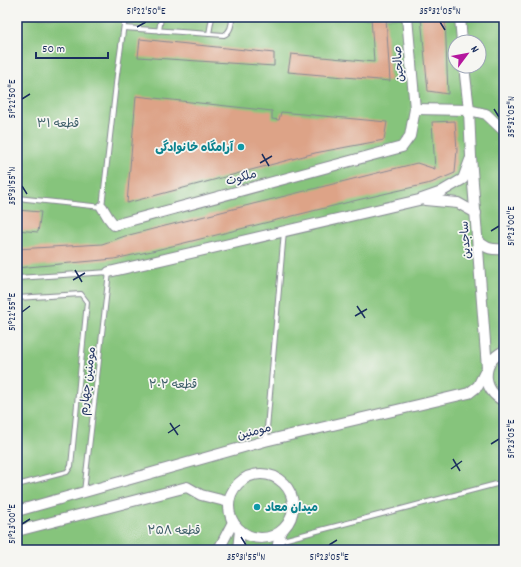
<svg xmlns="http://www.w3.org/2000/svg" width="521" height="567" viewBox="0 0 521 567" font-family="Dekko,'Playpen Sans Arabic',sans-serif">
  <rect width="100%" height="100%" fill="#f6f6f2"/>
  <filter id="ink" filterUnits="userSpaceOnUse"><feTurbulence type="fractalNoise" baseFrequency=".025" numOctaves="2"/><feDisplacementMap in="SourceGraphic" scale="8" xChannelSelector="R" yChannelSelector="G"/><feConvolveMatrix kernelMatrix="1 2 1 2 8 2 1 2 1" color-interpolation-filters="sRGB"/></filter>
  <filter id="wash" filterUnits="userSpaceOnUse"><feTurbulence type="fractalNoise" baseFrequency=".012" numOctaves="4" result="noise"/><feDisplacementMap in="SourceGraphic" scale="16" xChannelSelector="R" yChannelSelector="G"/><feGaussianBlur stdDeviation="0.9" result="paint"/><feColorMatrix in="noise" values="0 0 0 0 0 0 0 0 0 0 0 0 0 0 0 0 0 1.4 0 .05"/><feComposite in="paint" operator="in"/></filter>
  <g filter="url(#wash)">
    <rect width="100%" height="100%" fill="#f2e0c5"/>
    <path fill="#86c47b" stroke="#507a6c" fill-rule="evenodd" d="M17,17H504V550H17ZM455,42H479V66H455Z"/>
    <g id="blocks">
      <g fill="#dda387">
        <polygon points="371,17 386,17 390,81 288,72 291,54 374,62"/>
        <polygon points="421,17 445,17 448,94 428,91"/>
        <polygon points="140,39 274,53 274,66 138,57"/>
        <polygon points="136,96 272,111 272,119 279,120 281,112 387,122 384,140 315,153 127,203"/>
        <polygon points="455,121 457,150 455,173 431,183 353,201 152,251 114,259 17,268 17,249 102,244 125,236 417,163 435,169 432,122"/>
        <polygon points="17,210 41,212 38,232 17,230"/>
      </g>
    </g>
  </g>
  <g filter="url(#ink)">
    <use href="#blocks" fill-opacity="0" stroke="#868892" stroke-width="1"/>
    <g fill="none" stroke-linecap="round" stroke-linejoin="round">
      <g stroke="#868892" stroke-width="6">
        <g id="service">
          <path d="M124,28L224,35C231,32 232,24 232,17"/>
          <polyline points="159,31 161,17"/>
          <polyline points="209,34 212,17"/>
          <polyline points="17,198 102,207 117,75 125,17"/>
          <polyline points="17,278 109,272 84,492"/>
          <polyline points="17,298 81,294 87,302 71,466 67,472 17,485"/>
          <polyline points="266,440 284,231"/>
          <polyline points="279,541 504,482"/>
        </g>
      </g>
      <g stroke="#868892" stroke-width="12">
        <g id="tertiary">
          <polyline points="460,17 462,42"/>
          <polyline points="415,109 469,110 486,114 504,131"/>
          <polyline points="425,200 458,203 476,213"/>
          <polyline points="102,207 108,217 114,225 402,147 410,136 415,109 407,17"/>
          <path d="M478,241C487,249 492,250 504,249"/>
          <polyline points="109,272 419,200 439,193 463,179 470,160"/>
          <path d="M504,351C481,362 481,390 504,401"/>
          <circle cx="261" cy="506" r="32"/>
          <polyline points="17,511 265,441 469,393 478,386 487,368 471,157 469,110 464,66"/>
          <polyline points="17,531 187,487 201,495 229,502"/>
          <polyline points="217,550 220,547 233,522"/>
          <polyline points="238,550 240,530"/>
          <polyline points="277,550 280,533"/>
        </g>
      </g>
      <use href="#service" stroke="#fff" stroke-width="4"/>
      <use href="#tertiary" stroke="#fff" stroke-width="10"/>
    </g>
  </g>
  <path fill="none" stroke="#1b2f5e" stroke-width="1.5" d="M440,22L445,30M137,27L146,22M22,99L30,94M494,109L499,117M262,154L269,166M260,163L272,156M22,186L27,194M491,231L499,226M75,270L82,282M73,280L85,273M357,306L365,318M22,312L30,306M355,316L367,309M170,423L178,435M168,433L180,425M491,444L499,439M453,459L460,471M451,469L462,461M22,524L30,519M241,537L246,545M329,545L337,540"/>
  <g fill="#0f9aa8" stroke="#f6f6f2" stroke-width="1.5">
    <circle cx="241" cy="147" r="4"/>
    <circle cx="257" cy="507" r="4"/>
  </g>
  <g text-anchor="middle" stroke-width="3.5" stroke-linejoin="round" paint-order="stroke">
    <g font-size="12" fill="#1b2f5e" stroke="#f6f6f2">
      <text transform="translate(398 64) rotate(-95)" y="4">صالحین</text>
      <text transform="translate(241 177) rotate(-15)" y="4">ملکوت</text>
      <text transform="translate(465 240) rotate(-94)" y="4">ساجدین</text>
      <text transform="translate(87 381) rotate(-83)" y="4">مومنین چهارم</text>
      <text transform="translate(254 431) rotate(-15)" y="4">مومنین</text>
    </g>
    <g font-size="12" fill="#3b5c67" stroke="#f6f6f2">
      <text x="58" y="127">قطعه ۳۱</text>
      <text x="173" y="388">قطعه ۲۰۲</text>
      <text x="174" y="534">قطعه ۲۵۸</text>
    </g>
    <g font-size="12" font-weight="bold" fill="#0d838f" stroke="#f6f6f2" text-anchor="end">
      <text x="233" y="151">آرامگاه خانوادگی</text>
      <text x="265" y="511" text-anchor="start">میدان معاد</text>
    </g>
  </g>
  <rect width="521" height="567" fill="none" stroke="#f6f6f2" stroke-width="44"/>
  <g transform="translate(467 54) rotate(58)"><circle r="19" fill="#f6f6f2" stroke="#9ea6b7"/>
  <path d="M0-3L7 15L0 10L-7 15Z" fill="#b5179e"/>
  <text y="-6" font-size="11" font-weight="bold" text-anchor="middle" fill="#1b2f5e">N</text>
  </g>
  <path d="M36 52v6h72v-6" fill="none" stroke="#1b2f5e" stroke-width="2"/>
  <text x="42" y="52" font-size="12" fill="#1b2f5e" stroke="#f6f6f2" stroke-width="3" paint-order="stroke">50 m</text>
  <rect x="22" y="22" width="477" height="523" fill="none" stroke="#1b2f5e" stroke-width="1.5"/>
  <g font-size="10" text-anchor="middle" fill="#1b2f5e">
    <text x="146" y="14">51°22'50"E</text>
    <text x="440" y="14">35°32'05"N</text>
    <text transform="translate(11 99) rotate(-90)" y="4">51°22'50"E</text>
    <text transform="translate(510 117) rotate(-90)" y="4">35°32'05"N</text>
    <text transform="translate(11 186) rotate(-90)" y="4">35°31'55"N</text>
    <text transform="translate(510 226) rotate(-90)" y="4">51°23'00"E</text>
    <text transform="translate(11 312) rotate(-90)" y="4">51°22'55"E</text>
    <text transform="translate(510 439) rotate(-90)" y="4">51°23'05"E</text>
    <text transform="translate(11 524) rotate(-90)" y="4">51°23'00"E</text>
    <text x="246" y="560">35°31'55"N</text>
    <text x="329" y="560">51°23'05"E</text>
  </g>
</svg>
